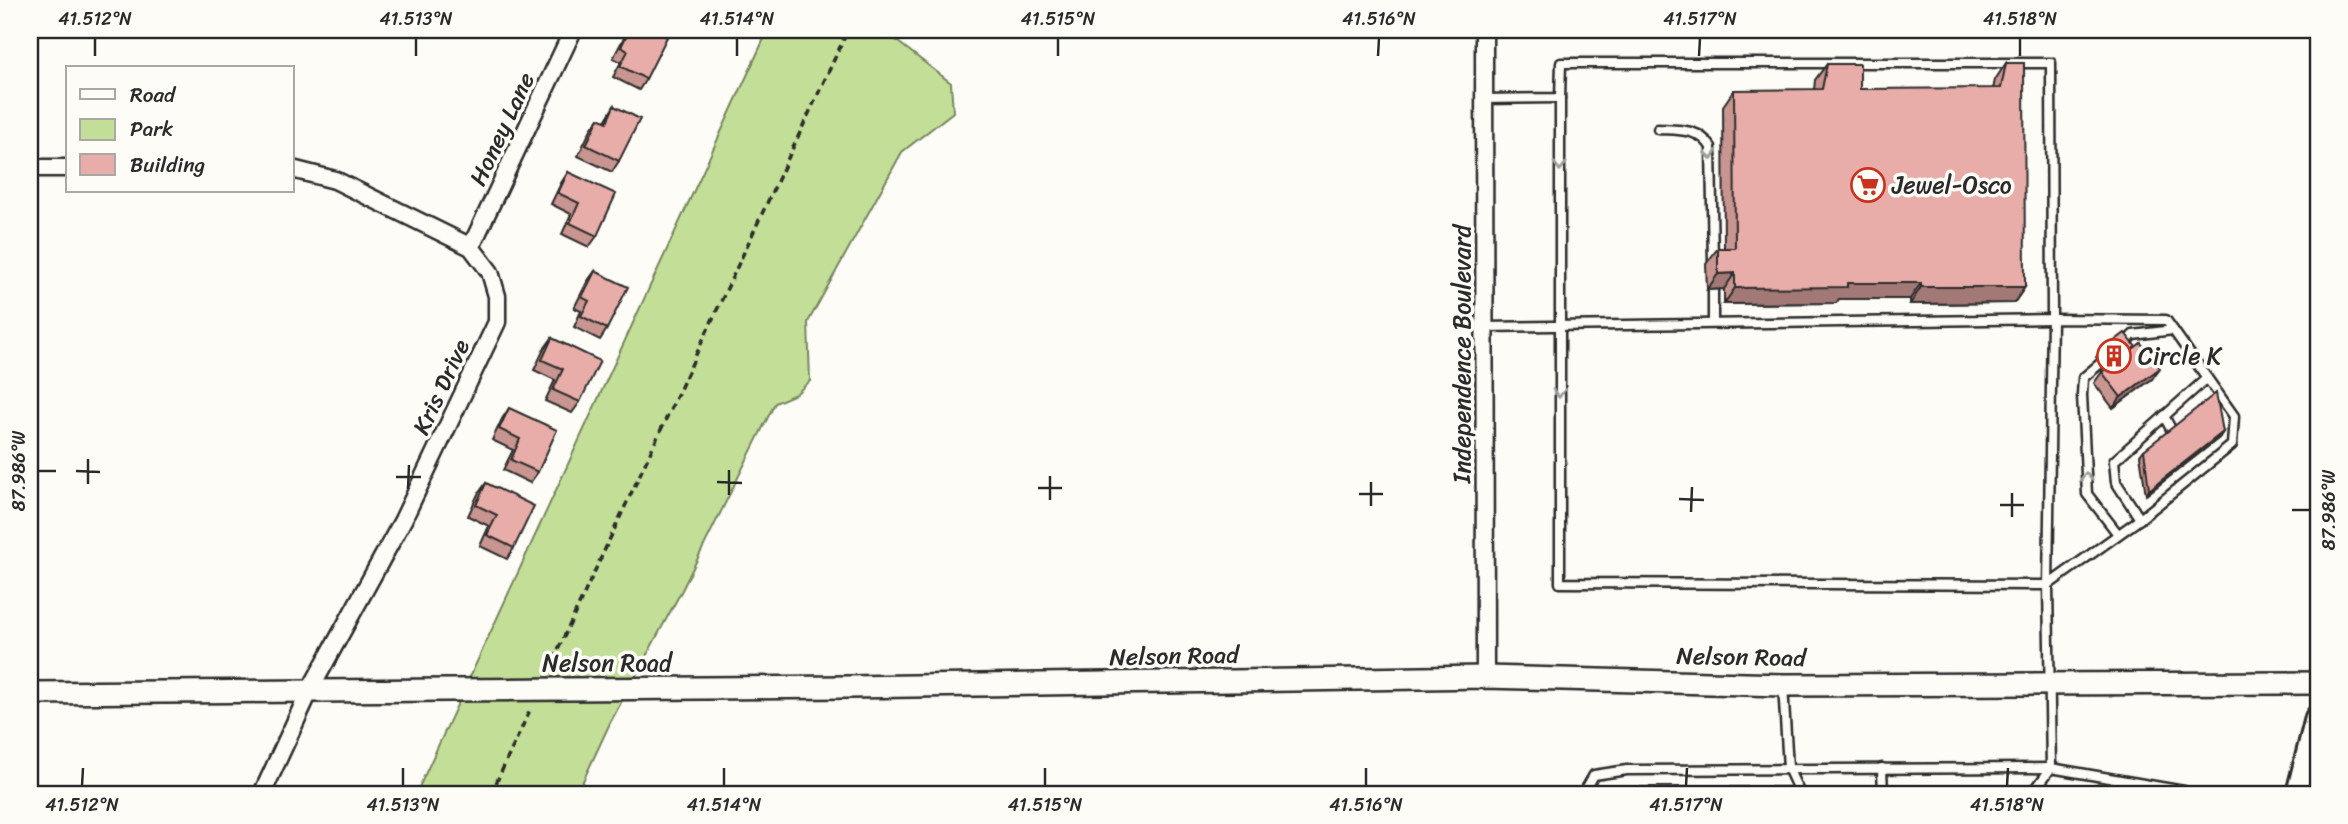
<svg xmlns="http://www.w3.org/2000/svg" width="2348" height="824" viewBox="0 0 2348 824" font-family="Sriracha,sans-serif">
  <rect width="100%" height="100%" fill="#fdfcf7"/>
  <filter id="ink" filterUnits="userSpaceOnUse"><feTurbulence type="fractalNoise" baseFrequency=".0143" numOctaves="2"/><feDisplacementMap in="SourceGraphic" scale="14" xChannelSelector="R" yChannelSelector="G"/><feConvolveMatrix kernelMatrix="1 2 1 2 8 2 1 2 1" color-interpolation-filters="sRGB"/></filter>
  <g filter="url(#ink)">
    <polygon fill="#c3df97" stroke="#778561" stroke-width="2" points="768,30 897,30 893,38 951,83 953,112 902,152 808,322 810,381 796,394 775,403 682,590 610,723 577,794 416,794"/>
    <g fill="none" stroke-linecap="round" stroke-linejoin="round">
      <g stroke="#2b2b2b" stroke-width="13">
        <g id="lane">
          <polyline points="1560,98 1560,583 2048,585 2140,519 2232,445 2234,416 2166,320 2052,319 2048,585 2051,768 2184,791 2183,794"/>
          <polyline points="1484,99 1560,98 1561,63 2051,63 2052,319 1485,327"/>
          <path d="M1658,129C1679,130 1699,128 1711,147L1713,264"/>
          <polyline points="1713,289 1713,323"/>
          <polyline points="2124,344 2133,335 2173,330"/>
          <polyline points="2108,357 2083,378 2082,395 2087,494 2118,534"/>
          <polyline points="2164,416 2172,431"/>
          <polyline points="2140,519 2116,482 2114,461 2207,378"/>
          <polyline points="1783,685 1788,768 1800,794"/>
          <polyline points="1882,768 1883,794"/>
          <polyline points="1583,794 1594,775 1627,770 2051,768"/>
          <polyline points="2032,794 2051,768"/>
        </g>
      </g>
      <g stroke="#2b2b2b" stroke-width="21">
        <g id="street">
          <polyline points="1484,30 1485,677"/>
          <polyline points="30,168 68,168"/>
          <polyline points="471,247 573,30"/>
          <polyline points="262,794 310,690 403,520 497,322 497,296 490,272 471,247 335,180 292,169"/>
        </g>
      </g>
      <g stroke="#2b2b2b" stroke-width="26">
        <polyline id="secondary" points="30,693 849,687 1485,677 1783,685 2318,683"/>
      </g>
      <g stroke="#2b2b2b" stroke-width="30">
        <polyline id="primary" points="2299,794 2318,718"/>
      </g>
      <g stroke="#2b2b2b" stroke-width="3.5" stroke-dasharray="7 5" stroke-linecap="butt">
        <polyline points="548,671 848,30"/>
        <polyline points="491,794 530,710"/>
      </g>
      <use href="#lane" stroke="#fdfcf7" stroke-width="8"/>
      <use href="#street" stroke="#fdfcf7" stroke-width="16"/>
      <use href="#secondary" stroke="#fdfcf7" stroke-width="21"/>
      <use href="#primary" stroke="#fdfcf7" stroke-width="24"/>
    </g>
    <g fill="#c89590" stroke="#2b2b2b" stroke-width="2">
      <polygon points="628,30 652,30 646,79 639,90 613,77 621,62 613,58"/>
      <polygon points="664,30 679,30 675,36"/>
      <polygon points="2006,63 2025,287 2014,303 1910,304 1910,299 1839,299 1836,303 1724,304 1724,289 1707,290 1706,264 1718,248 1724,248 1723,106 1734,90 1814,90 1815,80 1827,64 1860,89 1993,89 1995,80"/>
      <polygon points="614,106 619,161 612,172 578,156 591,129 599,118 605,121"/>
      <polygon points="568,172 597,236 589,247 562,234 571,214 551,204 561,183"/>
      <polygon points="595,271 607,329 600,340 574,327 581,311 574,308 587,282"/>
      <polygon points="552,338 580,402 572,413 545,401 555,380 534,370 544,349"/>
      <polygon points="2100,352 2152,379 2113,408 2094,383 2102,372 2105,370 2096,357"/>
      <polygon points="509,408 538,472 530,483 503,470 513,450 492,440 502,419"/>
      <polygon points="2223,432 2219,438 2146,495 2140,455 2144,450"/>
      <polygon points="486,483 514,548 507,559 480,546 489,526 468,516 478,494"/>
    </g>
    <g fill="#a27976" stroke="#2b2b2b" stroke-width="2">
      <polygon points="1735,273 1724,289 1707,290 1718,274"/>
      <polygon points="1847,283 1921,283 1910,299 1839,299 1836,303 1724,304 1735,288"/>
      <polygon points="1921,287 2025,287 2014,303 1910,304"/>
      <polygon points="2160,368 2152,379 2113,408 2121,397"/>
      <polygon points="2223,432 2219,438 2146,495 2149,490"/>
    </g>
    <g fill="#e8ada8" stroke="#2b2b2b" stroke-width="2">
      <polygon points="629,30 652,30 667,37 646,79 620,66 628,51 621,47"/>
      <polygon points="2006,63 2024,63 2025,287 1921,287 1921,283 1847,283 1847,287 1735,288 1735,273 1718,274 1718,248 1735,248 1734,90 1822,89 1827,64 1860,64 1860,89 2001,88"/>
      <polygon points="614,106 640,119 619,161 586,145 599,118 607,122"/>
      <polygon points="568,172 616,194 597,236 570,223 579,203 558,193"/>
      <polygon points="595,271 628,287 607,329 581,316 589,301 582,297"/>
      <polygon points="2125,333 2136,347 2110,366 2100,352"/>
      <polygon points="552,338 600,361 580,402 553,390 563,369 542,360"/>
      <polygon points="2141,343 2160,368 2121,397 2102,372"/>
      <polygon points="2216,393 2223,432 2149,490 2144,450"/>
      <polygon points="509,408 557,430 538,472 511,460 520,439 499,429"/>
      <polygon points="486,483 534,506 514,548 487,535 497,515 476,505"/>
      <rect x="1603" y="787" width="187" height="7"/>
    </g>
    <defs><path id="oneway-chevron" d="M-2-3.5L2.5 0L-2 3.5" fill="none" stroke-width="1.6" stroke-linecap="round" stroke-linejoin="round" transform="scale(1.75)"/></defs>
    <g stroke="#9e9e9b">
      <use href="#oneway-chevron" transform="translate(1711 155) rotate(80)"/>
      <use href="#oneway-chevron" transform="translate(1560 166) rotate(91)"/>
      <use href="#oneway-chevron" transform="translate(1559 393) rotate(90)"/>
      <use href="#oneway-chevron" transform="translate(2086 477) rotate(-92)"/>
    </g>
  </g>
  <path fill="none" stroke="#2b2b2b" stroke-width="2.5" d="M95,56V38M416,56V38M737,56V38M1058,56V38M1378,56L1379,38M1699,56L1700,38M2020,56V38M38,471H56M76,471L100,472M396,477H421M717,482L742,483M88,484V459M1038,488H1062M408,489L409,465M1359,494H1383M729,495V470M1679,499L1704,500M1050,500V476M2000,505H2024M1371,506V482M2292,510H2310M1691,512L1692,487M2012,517V493M82,786L83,768M403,786V768M724,786V768M1045,786V768M1366,786V768M1686,786L1687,768M2007,786L2008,768"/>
  <defs>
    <g id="supermarket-ring" transform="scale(1.75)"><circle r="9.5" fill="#fdfcf7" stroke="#c8321e" stroke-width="1.5"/><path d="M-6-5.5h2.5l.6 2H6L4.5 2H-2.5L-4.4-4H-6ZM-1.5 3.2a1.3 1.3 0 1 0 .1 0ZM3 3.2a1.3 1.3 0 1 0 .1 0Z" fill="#c8321e"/></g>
    <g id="building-ring" transform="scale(1.75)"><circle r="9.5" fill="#fdfcf7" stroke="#c8321e" stroke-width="1.5"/><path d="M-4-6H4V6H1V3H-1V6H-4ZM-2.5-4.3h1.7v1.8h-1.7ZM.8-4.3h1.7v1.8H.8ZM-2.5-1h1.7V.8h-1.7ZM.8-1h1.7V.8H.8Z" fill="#c8321e"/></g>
  </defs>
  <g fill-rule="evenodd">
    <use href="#supermarket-ring" x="1868" y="185"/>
    <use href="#building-ring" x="2114" y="356"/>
  </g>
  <g text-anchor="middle" stroke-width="7" stroke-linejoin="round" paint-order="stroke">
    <g font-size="24" fill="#2b2b2b" stroke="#fdfcf7">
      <text transform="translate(502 129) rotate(-65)" y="8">Honey Lane</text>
      <text transform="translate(1462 354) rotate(-90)" y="8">Independence Boulevard</text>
      <text transform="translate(441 387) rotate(-65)" y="8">Kris Drive</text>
      <text transform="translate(1174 656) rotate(-1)" y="8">Nelson Road</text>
      <text transform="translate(1741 657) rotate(1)" y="8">Nelson Road</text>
      <text x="607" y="671">Nelson Road</text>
    </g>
    <g font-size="24" fill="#2b2b2b" stroke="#fdfcf7" text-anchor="start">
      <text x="1892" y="193">Jewel-Osco</text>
      <text x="2138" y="364">Circle K</text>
    </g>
  </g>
  <rect width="2348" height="824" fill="none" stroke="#fdfcf7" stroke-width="77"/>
  <rect x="66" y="66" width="228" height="126" fill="#fdfcf7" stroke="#a9a8a5" stroke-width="2"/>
  <rect x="80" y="89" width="35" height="10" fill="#fdfcf7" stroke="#a9a8a5" stroke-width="2"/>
  <text x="130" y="102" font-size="21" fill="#2b2b2b">Road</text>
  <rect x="80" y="119" width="35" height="21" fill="#c3df97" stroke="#a9a8a5" stroke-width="2"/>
  <text x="130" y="136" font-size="21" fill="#2b2b2b">Park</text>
  <rect x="80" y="154" width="35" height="21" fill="#e8ada8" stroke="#a9a8a5" stroke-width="2"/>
  <text x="130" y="172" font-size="21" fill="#2b2b2b">Building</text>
  <rect x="38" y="38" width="2272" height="748" fill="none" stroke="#2b2b2b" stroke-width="2.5"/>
  <g font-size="18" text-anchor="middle" fill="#2b2b2b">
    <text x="95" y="25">41.512°N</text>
    <text x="416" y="25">41.513°N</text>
    <text x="737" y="25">41.514°N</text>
    <text x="1058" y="25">41.515°N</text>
    <text x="1379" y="25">41.516°N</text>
    <text x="1700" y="25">41.517°N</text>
    <text x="2020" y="25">41.518°N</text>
    <text transform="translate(19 471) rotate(-90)" y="6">87.986°W</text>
    <text transform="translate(2329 510) rotate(-90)" y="6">87.986°W</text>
    <text x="82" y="811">41.512°N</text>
    <text x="403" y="811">41.513°N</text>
    <text x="724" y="811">41.514°N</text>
    <text x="1045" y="811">41.515°N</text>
    <text x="1366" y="811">41.516°N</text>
    <text x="1686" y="811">41.517°N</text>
    <text x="2007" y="811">41.518°N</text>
  </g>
</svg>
